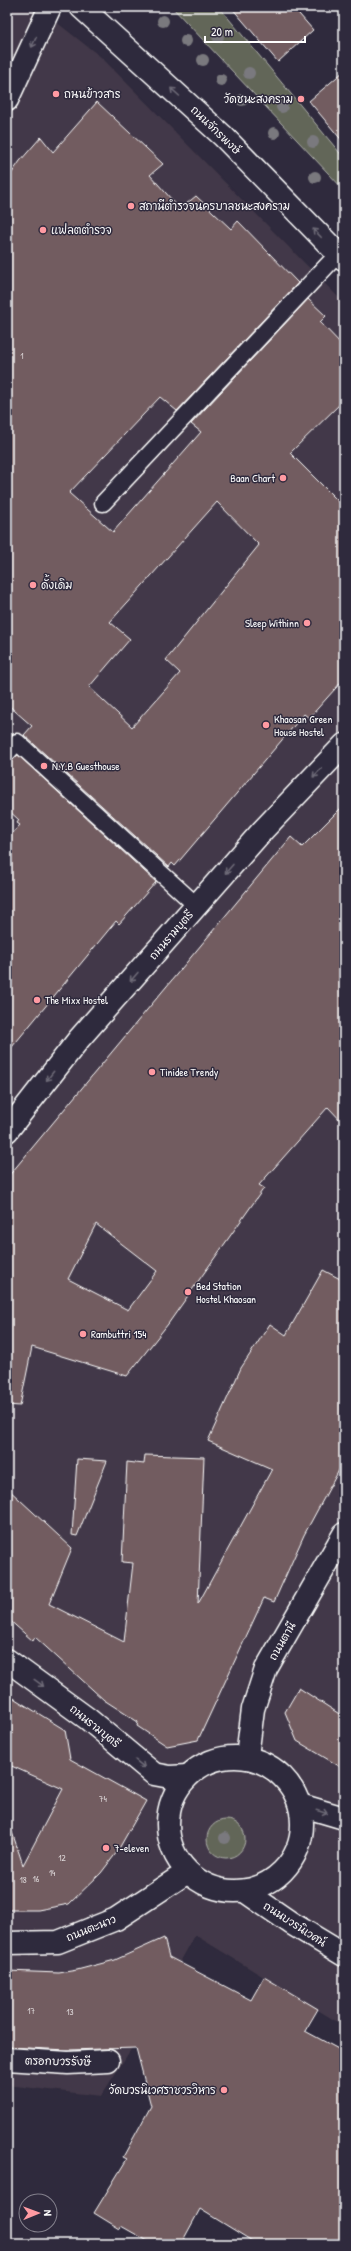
<svg xmlns="http://www.w3.org/2000/svg" width="351" height="2251" viewBox="0 0 351 2251" font-family="'Patrick Hand','Playpen Sans Thai',sans-serif">
  <rect width="100%" height="100%" fill="#2f2a3d"/>
  <filter id="ink" filterUnits="userSpaceOnUse"><feTurbulence type="fractalNoise" baseFrequency=".025" numOctaves="2"/><feDisplacementMap in="SourceGraphic" scale="8" xChannelSelector="R" yChannelSelector="G"/><feConvolveMatrix kernelMatrix="1 2 1 2 8 2 1 2 1" color-interpolation-filters="sRGB"/></filter>
  <g filter="url(#ink)">
    <polygon fill="#433948" points="7,7 37,7 102,58 344,303 344,2026 195,1935 135,2043 101,2096 7,2085"/>
    <g fill="#626658" stroke="#b0b2ac">
      <polygon points="172,7 219,7 344,158 344,190"/>
      <circle cx="226" cy="1839" r="19"/>
    </g>
    <g fill="#725b60" stroke="#fff" fill-rule="evenodd">
      <polygon points="231,7 293,7 313,30 278,62"/>
      <polygon points="344,71 344,143 309,101"/>
      <path d="M97,102L163,164L150,175L180,209L196,196L231,229L238,221L298,283L177,411L160,397L69,493L113,532L201,432L191,424L308,299L326,316L320,322L344,347V400L290,453L344,507V679L309,718L304,714L175,866L172,863L169,867L24,735L32,726L7,704V180L20,161L41,137L53,152ZM217,502L259,545L166,660L180,673L132,727L89,687L130,639L110,622Z"/>
      <polygon points="18,755 156,882 119,924 116,921 7,1053 7,839 20,825 17,823 19,820 7,809 7,762"/>
      <path d="M344,805V1124L328,1107L259,1185L264,1188L168,1324L127,1376L32,1347L20,1406L7,1405V1178L291,837L302,847ZM96,1224L157,1271L128,1310L68,1279Z"/>
      <polygon points="323,1270 344,1281 344,1461 304,1535 274,1602 264,1598 198,1740 167,1746 137,1726 138,1722 104,1700 35,1637 33,1641 7,1618 7,1488 72,1548 49,1604 124,1642 133,1563 122,1562 127,1462 144,1464 145,1455 204,1457 198,1604 272,1469 208,1441 241,1368 270,1324 286,1335"/>
      <polygon points="77,1459 107,1461 77,1536 72,1535"/>
      <polygon points="299,1688 344,1717 344,1769 297,1741 285,1712"/>
      <polygon points="7,1694 65,1730 70,1759 146,1801 117,1852 101,1873 69,1904 38,1910 7,1910 7,1833 12,1832 23,1865 63,1789 7,1764"/>
      <polygon points="164,1938 169,1957 251,2000 264,1977 318,2009 305,2031 344,2052 344,2244 257,2244 200,2209 181,2244 153,2244 121,2226 120,2229 94,2213 127,2159 123,2157 151,2106 136,2048 68,2050 7,2047 7,1971 59,1973 77,1970 115,1960"/>
    </g>
    <g fill="none" stroke-linecap="round" stroke-linejoin="round">
      <g stroke="#fff" stroke-width="19">
        <g id="lane">
          <polyline points="103,503 338,254"/>
          <polyline points="7,753 17,742 197,906"/>
        </g>
      </g>
      <g stroke="#fff" stroke-width="25">
        <g id="street">
          <polyline points="7,100 50,7"/>
          <polyline points="7,1131 79,1039 263,830 344,745"/>
          <polyline points="7,1660 88,1719 154,1774 170,1777 187,1776"/>
          <polyline points="7,2059 68,2063 108,2061"/>
        </g>
      </g>
      <g stroke="#fff" stroke-width="25">
        <g id="secondary">
          <polyline points="81,7 223,136 344,260"/>
          <polyline points="247,1756 253,1709 266,1669 344,1534"/>
          <circle cx="235" cy="1824" r="67"/>
          <polyline points="300,1805 344,1818"/>
          <polyline points="246,1892 291,1923 344,1955"/>
          <polyline points="7,1943 58,1942 116,1919 186,1873"/>
        </g>
      </g>
      <use href="#lane" stroke="#2f2a3d" stroke-width="16"/>
      <use href="#street" stroke="#2f2a3d" stroke-width="22"/>
      <use href="#secondary" stroke="#2f2a3d" stroke-width="22"/>
    </g>
    <g fill="#7a797e">
      <circle cx="163" cy="21" r="6"/>
      <circle cx="218" cy="37" r="6"/>
      <circle cx="186" cy="41" r="6"/>
      <circle cx="203" cy="60" r="6"/>
      <circle cx="249" cy="73" r="6"/>
      <circle cx="221" cy="80" r="6"/>
      <circle cx="242" cy="100" r="6"/>
      <circle cx="282" cy="107" r="6"/>
      <circle cx="274" cy="133" r="6"/>
      <circle cx="313" cy="142" r="6"/>
      <circle cx="315" cy="177" r="6"/>
      <circle cx="225" cy="1838" r="6"/>
    </g>
    <defs><path id="oneway-shaft" d="M-6 0H5M1.5-3L5.5 0L1.5 3" fill="none" stroke-width="1.6" stroke-linecap="round" stroke-linejoin="round"/></defs>
    <g stroke="#6d6a77">
      <use href="#oneway-shaft" transform="translate(34 42) rotate(115)"/>
      <use href="#oneway-shaft" transform="translate(175 92) rotate(-138)"/>
      <use href="#oneway-shaft" transform="translate(317 233) rotate(-134)"/>
      <use href="#oneway-shaft" transform="translate(317 773) rotate(134)"/>
      <use href="#oneway-shaft" transform="translate(229 869) rotate(131)"/>
      <use href="#oneway-shaft" transform="translate(134 977) rotate(131)"/>
      <use href="#oneway-shaft" transform="translate(50 1076) rotate(128)"/>
      <use href="#oneway-shaft" transform="translate(39 1683) rotate(36)"/>
      <use href="#oneway-shaft" transform="translate(140 1764) rotate(39)"/>
      <use href="#oneway-shaft" transform="translate(322 1812) rotate(17)"/>
    </g>
  </g>
  <g fill="#ff9aa2" stroke="#2f2a3d" stroke-width="1.5">
    <circle cx="56" cy="94" r="4"/>
    <circle cx="301" cy="99" r="4"/>
    <circle cx="131" cy="206" r="4"/>
    <circle cx="43" cy="230" r="4"/>
    <circle cx="283" cy="478" r="4"/>
    <circle cx="33" cy="585" r="4"/>
    <circle cx="307" cy="623" r="4"/>
    <circle cx="266" cy="725" r="4"/>
    <circle cx="44" cy="766" r="4"/>
    <circle cx="37" cy="1000" r="4"/>
    <circle cx="152" cy="1072" r="4"/>
    <circle cx="188" cy="1292" r="4"/>
    <circle cx="83" cy="1334" r="4"/>
    <circle cx="106" cy="1848" r="4"/>
    <circle cx="224" cy="2090" r="4"/>
  </g>
  <g text-anchor="middle" stroke-width="3" stroke-linejoin="round" paint-order="stroke">
    <g font-size="9" fill="#dcd6d7">
      <text x="22" y="359">1</text>
      <text x="103" y="1802">74</text>
      <text x="62" y="1861">12</text>
      <text x="52" y="1876">14</text>
      <text x="36" y="1882">16</text>
      <text x="23" y="1883">18</text>
      <text x="31" y="2014">17</text>
      <text x="70" y="2015">13</text>
    </g>
    <g font-size="11" fill="#fff" stroke="#2f2a3d" text-anchor="start">
      <text x="64" y="98">ถนนข้าวสาร</text>
      <text x="293" y="103" text-anchor="end">วัดชนะสงคราม</text>
      <text x="139" y="210">สถานีตำรวจนครบาลชนะสงคราม</text>
      <text x="51" y="234">แฟลตตำรวจ</text>
      <text x="275" y="482" text-anchor="end">Baan Chart</text>
      <text x="41" y="589">ดั้งเดิม</text>
      <text x="299" y="627" text-anchor="end">Sleep Withinn</text>
      <text x="274" y="723">Khaosan Green<tspan x="274" dy="13">House Hostel</tspan></text>
      <text x="52" y="770">N.Y.B Guesthouse</text>
      <text x="45" y="1004">The Mixx Hostel</text>
      <text x="160" y="1076">Tinidee Trendy</text>
      <text x="196" y="1290">Bed Station<tspan x="196" dy="13">Hostel Khaosan</tspan></text>
      <text x="91" y="1338">Rambuttri 154</text>
      <text x="114" y="1852">7-eleven</text>
      <text x="216" y="2094" text-anchor="end">วัดบวรนิเวศราชวรวิหาร</text>
    </g>
    <g font-size="11" fill="#fff" stroke="#2f2a3d">
      <text transform="translate(216 130) rotate(44)" y="4">ถนนจักรพงษ์</text>
      <text transform="translate(171 935) rotate(-49)" y="4">ถนนรามบุตรี</text>
      <text transform="translate(282 1641) rotate(-60)" y="4">ถนนตานี</text>
      <text transform="translate(95 1726) rotate(39)" y="4">ถนนรามบุตรี</text>
      <text transform="translate(295 1924) rotate(33)" y="4">ถนนบวรนิเวศน์</text>
      <text transform="translate(91 1928) rotate(-22)" y="4">ถนนตะนาว</text>
      <text transform="translate(58 2061) rotate(1)" y="4">ตรอกบวรรังษี</text>
    </g>
  </g>
  <rect width="351" height="2251" fill="none" stroke="#2f2a3d" stroke-width="24"/>
  <rect x="12" y="12" width="327" height="2227" fill="none" stroke="#fff" stroke-width="1.5" filter="url(#ink)"/>
  <g transform="translate(38 2213) rotate(89)"><circle r="19" fill="#2f2a3d" stroke="#827f8b"/>
  <path d="M0-3L7 15L0 10L-7 15Z" fill="#ff9aa2"/>
  <text y="-6" font-size="11" font-weight="bold" text-anchor="middle" fill="#ffffff">N</text>
  </g>
  <path d="M205 36v6h100v-6" fill="none" stroke="#ffffff" stroke-width="2"/>
  <text x="211" y="36" font-size="12" fill="#ffffff" stroke="#2f2a3d" stroke-width="3" paint-order="stroke">20 m</text>
</svg>
